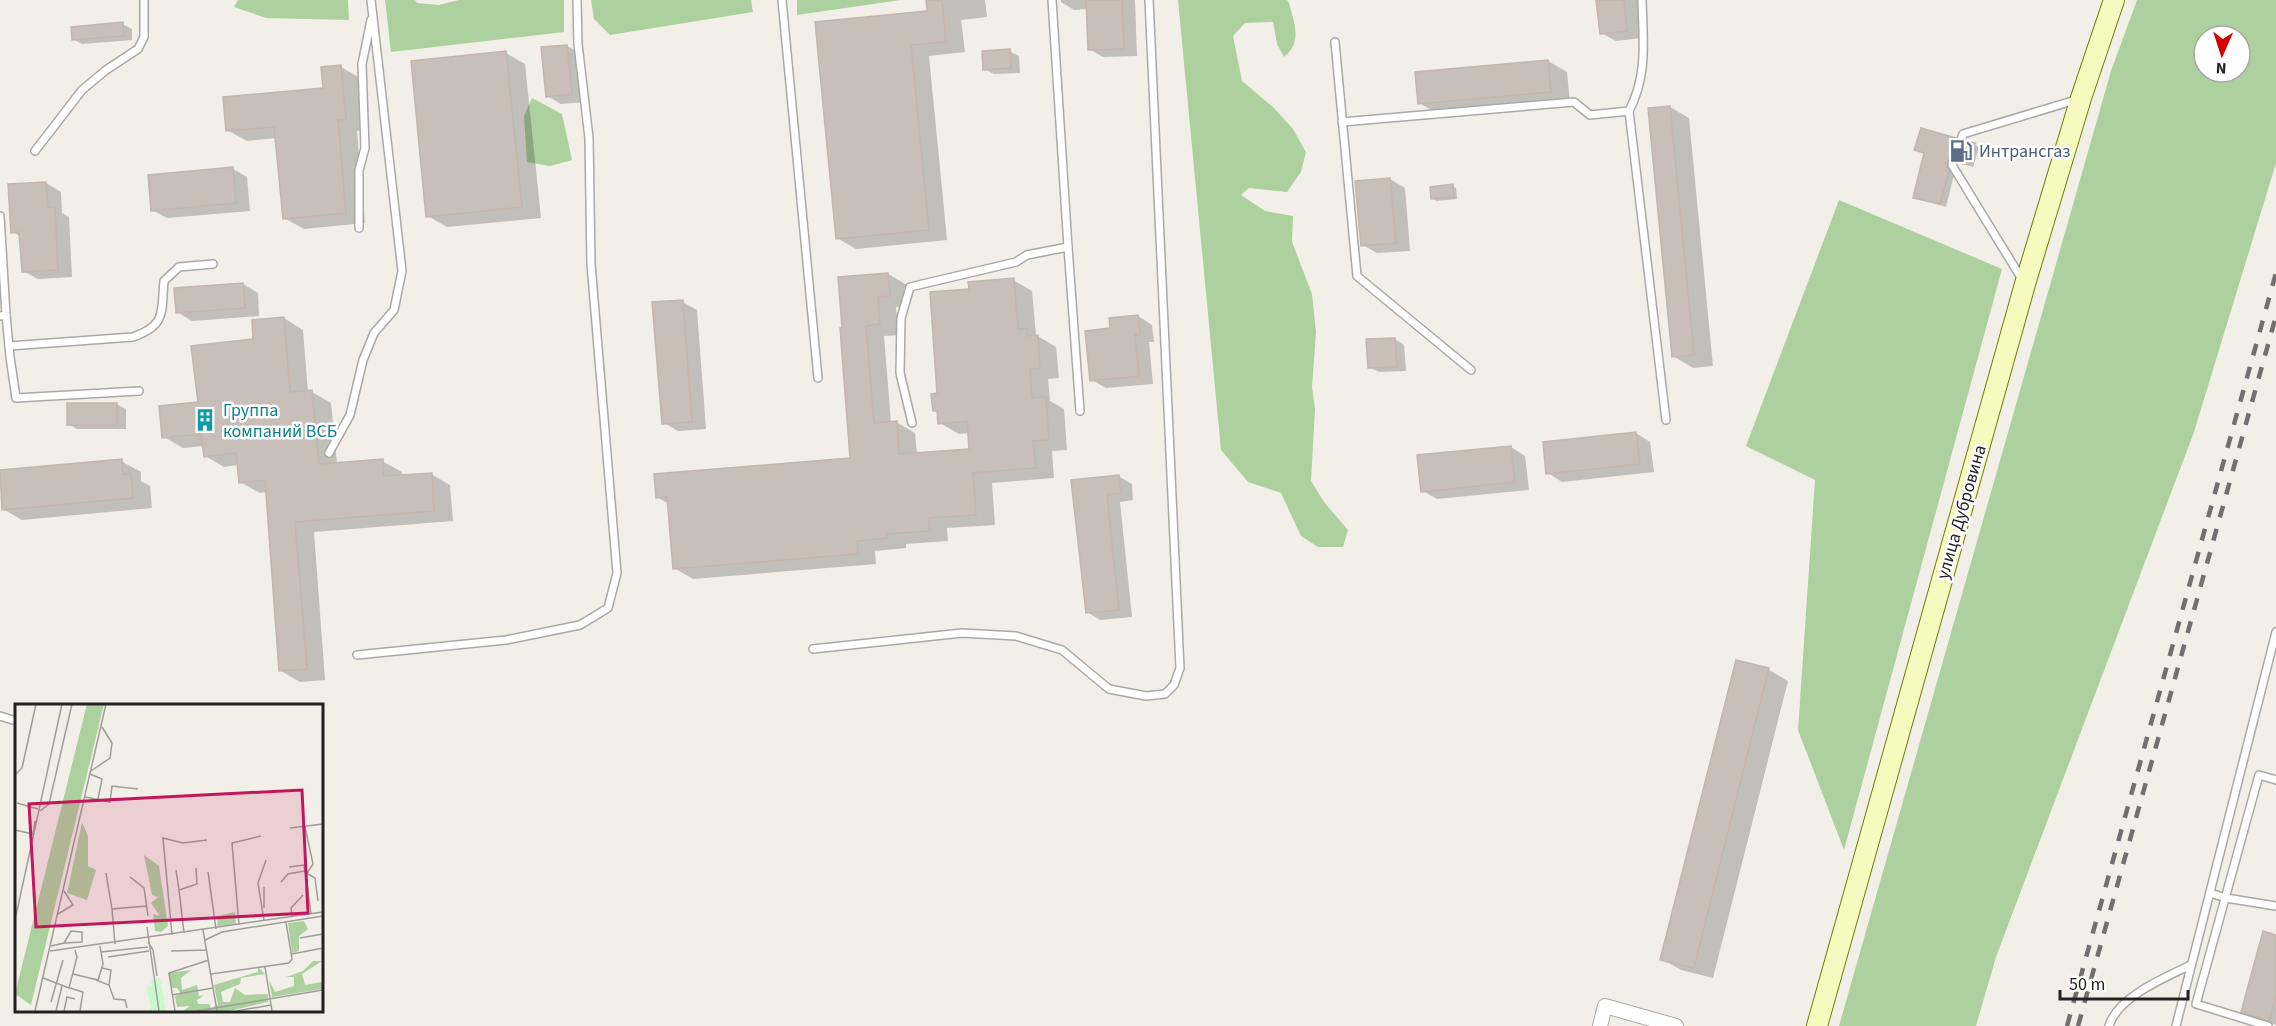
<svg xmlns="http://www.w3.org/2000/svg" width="2276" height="1026" viewBox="0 0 2276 1026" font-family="'Source Sans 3',sans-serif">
  <rect width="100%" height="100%" fill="#f2efe9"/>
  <g fill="#add19e" fill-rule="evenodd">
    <polygon points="238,0 348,0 349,20 266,18 234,7"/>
    <polygon points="385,0 415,0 417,3 439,5 459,0 564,0 564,32 391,52"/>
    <polygon points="591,0 751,0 753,12 610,35 594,19"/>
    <polygon points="797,0 901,0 797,15"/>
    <path d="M1178,0H1287L1289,3C1294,22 1303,43 1284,57L1277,44L1273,22L1245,23L1233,36L1242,81L1273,107L1293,129L1306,152L1301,172L1287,192L1249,188L1241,195L1265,211L1293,216L1292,242L1312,294L1316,332L1312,387L1315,409L1311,481L1324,502L1348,530L1343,547H1318L1301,536L1281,493L1248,482L1221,450Z"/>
    <path d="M2137,0H2276V163L2194,432L1996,957L1976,1026H1839L2111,71ZM2204,36H2240V72H2204Z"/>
    <polygon points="532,98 562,114 572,160 550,166 527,162 524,116"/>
    <polygon points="1839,200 2002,269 1844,850 1798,730 1815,480 1746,446"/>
  </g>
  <g fill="#0003">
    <polygon points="927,0 985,0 987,17 961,20 965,52 929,56 947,240 856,249 837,238 817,23 928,12"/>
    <polygon points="1061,0 1135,0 1137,56 1103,57 1089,49 1088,9 1074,10 1061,2"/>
    <polygon points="1597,0 1637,0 1641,38 1616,41 1601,33"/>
    <polygon points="122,24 132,29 132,40 82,44 73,39"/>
    <polygon points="567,46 581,54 586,102 561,104 547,96"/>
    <polygon points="1009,51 1019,56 1020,73 994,74 984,69"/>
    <polygon points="506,53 525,64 541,218 447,227 428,216"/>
    <polygon points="1548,61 1567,72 1570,103 1439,114 1419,103"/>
    <polygon points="341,67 360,78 365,130 357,131 365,223 304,229 284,218 277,138 247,141 227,130 325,89"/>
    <polygon points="1670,107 1689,118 1713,366 1693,368 1673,356"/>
    <polygon points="1955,139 1961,142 1952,168 1954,175 1946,207 1915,197 1926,154 1916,149"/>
    <polygon points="1975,145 1979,147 1973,167 1961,162"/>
    <polygon points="233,169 247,177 250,211 167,218 152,210"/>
    <polygon points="1390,179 1405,188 1410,251 1377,253 1363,245"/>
    <polygon points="46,183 61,192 62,213 69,217 72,277 38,279 23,271 21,237 13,232 10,185"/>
    <polygon points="1452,186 1456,188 1457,199 1437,201 1432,199"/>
    <polygon points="888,274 907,285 909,306 896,307 899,335 884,336 891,423 896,422 915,433 917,455 971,450 970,433 959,434 940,423 939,413 934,410 970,290 1013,280 1032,291 1036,335 1056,347 1059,378 1048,379 1050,401 1064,409 1067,450 1052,451 1054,478 992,483 995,525 947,528 948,541 906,544 906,548 875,551 876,564 693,579 674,568 669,504 657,497 852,460 840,278"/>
    <polygon points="243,284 258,293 259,316 192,321 177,312 176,289"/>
    <polygon points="682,302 697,310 706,429 678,431 664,423"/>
    <polygon points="1138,316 1152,325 1154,342 1149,342 1153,384 1106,388 1092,380 1112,330"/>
    <polygon points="284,318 303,330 308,392 312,392 331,403 337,464 382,461 402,472 402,476 431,474 450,485 453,521 314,532 325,680 300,682 281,671 267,492 260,493 240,482 238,465 224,467 205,456 204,446 183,448 164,437 199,404 255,341"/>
    <polygon points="1395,339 1404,345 1406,371 1379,372 1369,367"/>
    <polygon points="116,404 126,409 126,429 77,429 68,424"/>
    <polygon points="1636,433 1650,442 1654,472 1562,482 1548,473"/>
    <polygon points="1511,447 1525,456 1529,490 1437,499 1423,491"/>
    <polygon points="121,461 141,472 141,481 150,486 152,508 22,520 3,509 0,472"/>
    <polygon points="1118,476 1132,484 1133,500 1120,502 1132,617 1100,620 1087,612 1073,481"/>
    <polygon points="1737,662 1769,670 1788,681 1713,978 1681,970 1662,959"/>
    <polygon points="2276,936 2276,1025 2257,1019 2242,1011"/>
  </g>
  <g fill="#c7bfb8" stroke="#c4b6ab" stroke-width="1.5">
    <polygon points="926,0 942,0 946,42 911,45 929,230 836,239 815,22 927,11"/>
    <polygon points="1086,0 1122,0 1124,49 1088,50"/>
    <polygon points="1596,0 1624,0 1627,31 1600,34"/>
    <polygon points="123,22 124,36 72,40 71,27"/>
    <polygon points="567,45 572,94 546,97 541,47"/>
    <polygon points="1010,49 1011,68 983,70 982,51"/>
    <polygon points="506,51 522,207 426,217 411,61"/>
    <polygon points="1548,60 1551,92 1418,104 1415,72"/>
    <polygon points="341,65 346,120 338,120 346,213 283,219 274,127 226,131 223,97 323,88 321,67"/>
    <polygon points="1670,106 1694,355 1672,357 1648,108"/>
    <polygon points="1921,128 1956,138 1947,164 1949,171 1940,204 1913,198 1924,153 1914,150"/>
    <polygon points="1967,141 1975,143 1969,165 1959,163"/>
    <polygon points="233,167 236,203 151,211 148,175"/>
    <polygon points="1390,178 1396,243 1361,246 1355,181"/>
    <polygon points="46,182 48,207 55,207 58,270 22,272 19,232 11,233 8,184"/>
    <polygon points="1453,184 1454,197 1431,199 1430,187"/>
    <polygon points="888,273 890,296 878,297 880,324 866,326 874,423 897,421 899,454 969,449 967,421 938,424 937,411 933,411 931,394 937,393 930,292 969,289 968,282 1014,278 1018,329 1027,329 1028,336 1038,335 1040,368 1030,369 1032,398 1046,397 1049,440 1033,441 1036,468 973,473 976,515 929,518 930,531 887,534 888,538 857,541 858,554 673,569 667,497 656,498 654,474 850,458 840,328 842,328 838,277"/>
    <polygon points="243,283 245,308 176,313 174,288"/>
    <polygon points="683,300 692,422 662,424 652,302"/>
    <polygon points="1138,315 1140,334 1135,335 1139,376 1090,381 1085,331 1110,328 1109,318"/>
    <polygon points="284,317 290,392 312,390 319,464 383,459 384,476 432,473 434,511 295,522 307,669 279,671 265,480 239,483 236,453 204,457 201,434 162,438 159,406 198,402 191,346 253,339 252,320"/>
    <polygon points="1395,338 1397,367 1368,368 1366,339"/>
    <rect x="67" y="403" width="50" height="22"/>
    <polygon points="1636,432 1640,464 1546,474 1543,442"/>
    <polygon points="1511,446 1515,482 1421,492 1417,455"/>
    <polygon points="122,459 123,474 131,474 133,498 2,510 0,470"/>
    <polygon points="1119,475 1121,493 1107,495 1119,610 1086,613 1071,480"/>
    <polygon points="1736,660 1769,668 1694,968 1660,960"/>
    <polygon points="2263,931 2276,935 2276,997 2269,1021 2241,1012"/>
  </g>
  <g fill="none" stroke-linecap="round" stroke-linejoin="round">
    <g stroke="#a9a9a9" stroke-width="10">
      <g id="lane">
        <polyline points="782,0 818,378"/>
        <polyline points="1335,42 1357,276 1471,370"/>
        <polyline points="1629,111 1666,420"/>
        <path d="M1342,122L1574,102L1590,115L1629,111C1648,75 1643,40 1642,0"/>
        <polyline points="35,151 82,90 106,70 138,49 144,37 144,0"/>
        <polyline points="0,216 6,315 0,316"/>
        <polyline points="359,228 359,170 365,148 362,64 371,20"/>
        <polyline points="1068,247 1080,411"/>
        <polyline points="2023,281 1952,165 1963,134 2079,99"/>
        <polyline points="6,315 10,357 16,398 139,391"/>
        <path d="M9,346L133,337C167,325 161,312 164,281L179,267L213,264"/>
        <polyline points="912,423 900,373 901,318 910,287 1016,262 1027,255 1068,247 1052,0"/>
        <polyline points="329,453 350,415 363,360 374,333 394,310 402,271 371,0"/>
        <polyline points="813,649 962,633 1016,636 1062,650 1109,689 1146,696 1165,694 1174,685 1180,668 1149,0"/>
        <polyline points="357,655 506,640 580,625 608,608 617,573 591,264 589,138 578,44 577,0"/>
        <polyline points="0,716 16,721"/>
        <polyline points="2210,893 2226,898 2276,906"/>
        <path d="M2109,1026C2117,997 2166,977 2191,965"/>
        <polyline points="2176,1026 2276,632"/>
        <polyline points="2268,1026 2196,1004 2259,775 2276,780"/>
      </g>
    </g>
    <g stroke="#a9a9a9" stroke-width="16">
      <polyline id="street" points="1600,1026 1605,1006 1676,1026"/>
    </g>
    <g stroke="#707d05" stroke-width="22">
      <polyline id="secondary" points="1817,1026 2025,284 2081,98 2114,0"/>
    </g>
    <use href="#lane" stroke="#fff" stroke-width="7"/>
    <use href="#street" stroke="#fff" stroke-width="14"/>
    <use href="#secondary" stroke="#f7fabf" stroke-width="20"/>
    <g stroke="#707070" stroke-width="4.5" stroke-dasharray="12 12" stroke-linecap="butt">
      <polyline points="2067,1026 2276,273"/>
      <polyline points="2078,1026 2276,316"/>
    </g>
  </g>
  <defs>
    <g id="fuel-bare" transform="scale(1.8)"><path d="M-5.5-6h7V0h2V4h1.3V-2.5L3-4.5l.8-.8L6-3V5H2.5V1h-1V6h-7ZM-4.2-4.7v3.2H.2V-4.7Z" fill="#5c6f8a" stroke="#fff" stroke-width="2.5" paint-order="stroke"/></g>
    <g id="building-bare" transform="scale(1.8)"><path d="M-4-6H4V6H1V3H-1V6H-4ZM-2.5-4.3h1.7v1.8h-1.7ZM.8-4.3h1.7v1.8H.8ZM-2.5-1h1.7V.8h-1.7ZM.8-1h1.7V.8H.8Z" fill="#0f9aa8" stroke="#fff" stroke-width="2.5" paint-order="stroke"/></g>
  </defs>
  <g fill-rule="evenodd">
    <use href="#fuel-bare" x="1961" y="151"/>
    <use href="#building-bare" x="205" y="420"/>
  </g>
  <g text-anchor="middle" stroke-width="5" stroke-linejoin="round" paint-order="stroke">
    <g font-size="18" fill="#4e5e75" stroke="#fff" text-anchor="start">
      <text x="1979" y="157">Интрансгаз</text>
    </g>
    <g font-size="18" fill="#0d838f" stroke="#fff" text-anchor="start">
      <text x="223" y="416">Группа<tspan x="223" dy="21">компаний ВСБ</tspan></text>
    </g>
    <g font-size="18" fill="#222" stroke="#fff">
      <text transform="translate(1961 512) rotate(-74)" y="6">улица Дубровина</text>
    </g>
  </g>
  <g transform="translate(15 704)">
    <rect width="308" height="308" fill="#f2efe9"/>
    <path d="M72,0H89L16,301L0,290ZM67,118L73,132V162L81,166L72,196L52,189ZM129,151L144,162L153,222L146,228L140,227L138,210L145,212L136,199L143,193L137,191ZM220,208L221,220L202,222L203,212ZM289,217L293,225L284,232V247L277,249L273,219ZM298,257H307L287,270L290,281L307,278V285L257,293L254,276L260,288L279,282V273H271L288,267ZM243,263L250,270L226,274L225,280L206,288L208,298H215L220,284L230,291L253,290V298L214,307H168L175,302L162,303L160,292L166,290L162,284H157L153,269L176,266L166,274L167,286L182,281L184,292L189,291L182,296L183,300H194L196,304L203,301L199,281L243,268Z" fill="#add19e"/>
    <path d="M145,274L151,307H136L132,283L137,282L136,276Z" fill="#c8facc"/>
    <path fill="none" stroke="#9f9d99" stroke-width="1.5" d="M308,60V79M76,67L95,54L97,39L87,23M75,70L87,75L83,95M0,71L7,64L21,0M70,93L95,98L97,82L123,85M2,99L23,105M25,107L34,100L57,0M290,123L298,160L291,171L296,210M275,124L308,120M0,126L18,130L20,117M274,163L289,161L290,169M161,166L164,186M193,168L201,225M91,169L97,205M293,170L300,174L303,197M115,173L129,184L133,212M266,178L273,170L290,167M249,183V204M43,210L58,201L49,187M277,213L276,204L288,191M0,216L47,0M249,217L243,179L251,156M224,221L217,139L246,132M132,223L144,307M188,226L202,307M169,229L164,186L182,180L181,164M157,231L148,134L168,139L192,136M285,234L308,230M190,236L207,228L308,212M133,238L138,246L142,272M100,240L97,205L132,202M36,242L49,239L56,227L67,228V238L49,239M35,247L308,208M156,247L192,246M86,248L133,243M277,250L308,244M93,253L134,247M250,263L257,307M87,264L96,266L94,281M58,270L83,276L88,260L85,242M196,270L274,259L277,255L271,218M28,274L54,284L62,253L60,246M81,276L94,281L99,295L110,296L112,304M55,284L68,288L65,307M157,291L198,284M36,298L48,256M20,307L91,0M41,307L47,282M49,307L52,293L60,295M160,307L154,269L194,256M182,307L308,286M221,307L256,301"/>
    <path fill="#c2185b" fill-opacity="0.15" stroke="#c2185b" stroke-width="3" d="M287,86L293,209L21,223L14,100Z"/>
    <rect width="308" height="308" fill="none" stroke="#222" stroke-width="3"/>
  </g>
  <g transform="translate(2222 54) rotate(183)"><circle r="28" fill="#ffffff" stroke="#a7a7a7" stroke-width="1.5"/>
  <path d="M0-4.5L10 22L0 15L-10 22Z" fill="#d40000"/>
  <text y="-9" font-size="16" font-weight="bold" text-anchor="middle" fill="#222222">N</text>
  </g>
  <path d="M2060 990v9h128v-9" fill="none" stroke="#222222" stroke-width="3"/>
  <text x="2069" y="990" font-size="18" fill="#222222" stroke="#ffffff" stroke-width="4.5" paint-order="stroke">50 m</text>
</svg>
